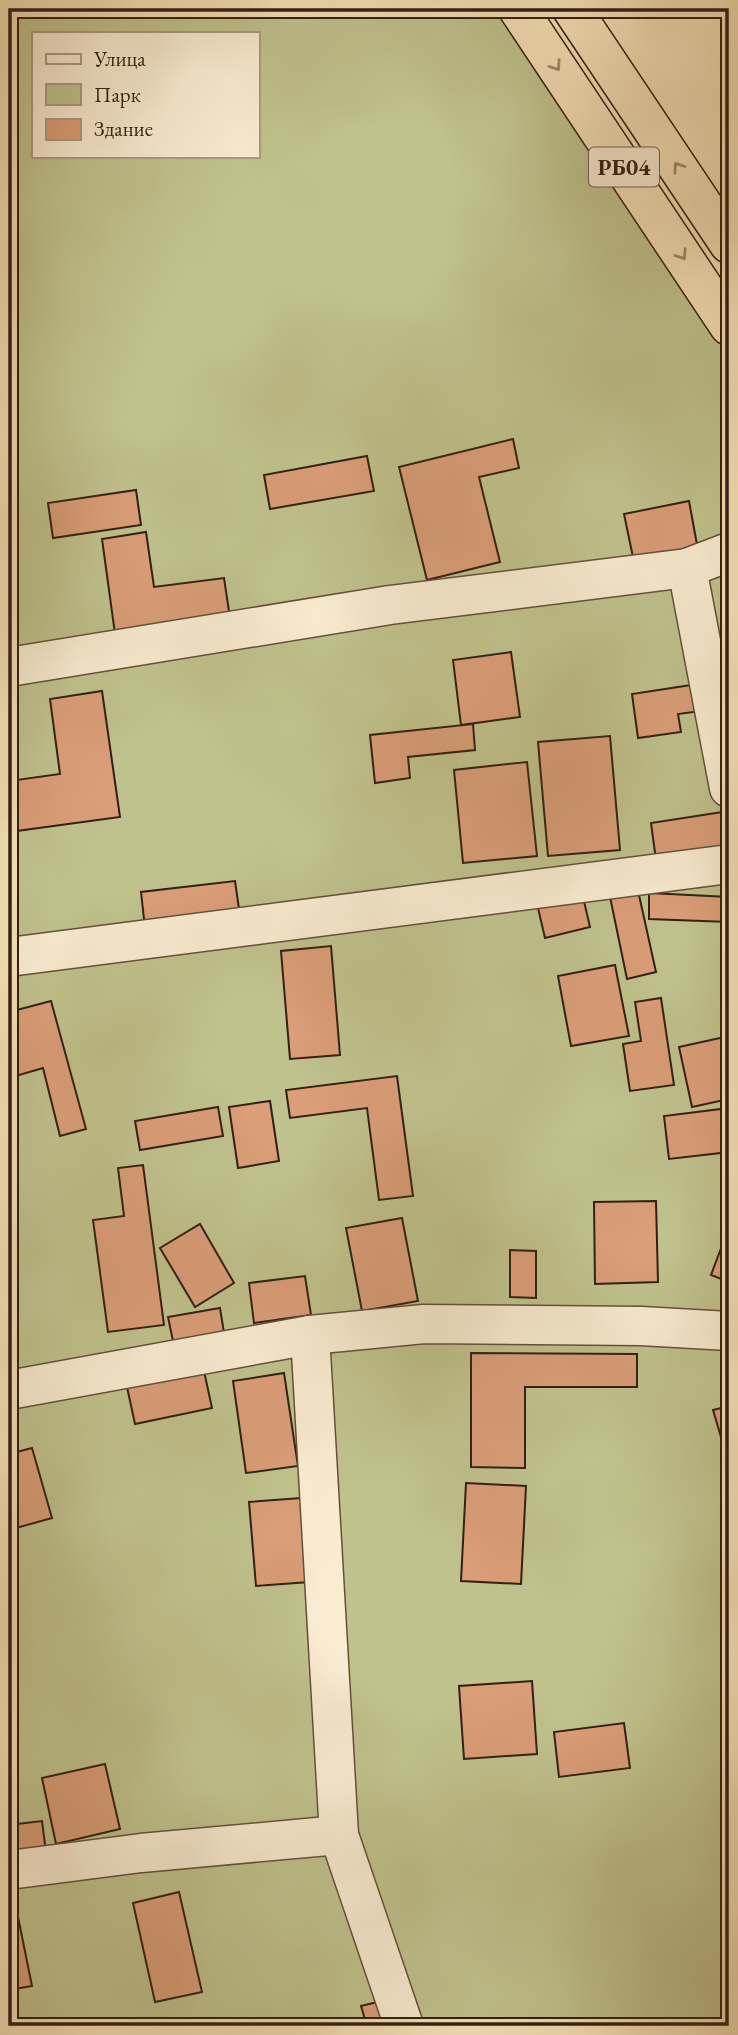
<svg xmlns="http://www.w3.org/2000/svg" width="738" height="2035" viewBox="0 0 738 2035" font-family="'EB Garamond',serif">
  <rect width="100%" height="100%" fill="#f6e2b8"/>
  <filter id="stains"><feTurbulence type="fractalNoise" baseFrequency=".00286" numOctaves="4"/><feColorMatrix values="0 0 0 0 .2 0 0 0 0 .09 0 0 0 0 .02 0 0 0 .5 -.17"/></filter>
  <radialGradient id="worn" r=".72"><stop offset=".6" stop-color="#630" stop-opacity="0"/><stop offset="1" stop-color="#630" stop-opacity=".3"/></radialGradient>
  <path fill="#c0c28d" stroke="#797050" stroke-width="2" fill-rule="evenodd" d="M9,9H505L729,341V2026H9ZM33,33H257V156H33Z"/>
  <g fill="#da9e78" stroke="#321f12" stroke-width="2">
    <polygon points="513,439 519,468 479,477 500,562 427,580 399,467"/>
    <polygon points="367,456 374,491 270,509 264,475"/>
    <polygon points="136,490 141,525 53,538 48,503"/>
    <polygon points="689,501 698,550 634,562 624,514"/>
    <polygon points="146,532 154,587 224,578 230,618 115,634 102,539"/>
    <polygon points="511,652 520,717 461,725 453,660"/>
    <polygon points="698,684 701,711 678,714 681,732 638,738 632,694"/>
    <polygon points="102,691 120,817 9,832 9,781 60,774 50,699"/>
    <polygon points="473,724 475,750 408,757 410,778 375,783 370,735"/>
    <polygon points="610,736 620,850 548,856 538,742"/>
    <polygon points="527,762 537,856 463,863 454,770"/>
    <polygon points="729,811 729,849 656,860 651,823"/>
    <polygon points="235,881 240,916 145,928 141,892"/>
    <polygon points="637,886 656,972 627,979 609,892"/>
    <polygon points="649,893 729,897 729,922 649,919"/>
    <polygon points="583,897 590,927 545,938 538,908"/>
    <polygon points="331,946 340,1055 290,1059 281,951"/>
    <polygon points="615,965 629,1036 571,1046 558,976"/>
    <polygon points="661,998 674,1085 630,1091 623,1044 641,1041 635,1002"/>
    <polygon points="51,1001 86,1129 60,1136 43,1068 9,1078 9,1012"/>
    <polygon points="729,1036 729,1099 692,1107 679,1047"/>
    <polygon points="397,1076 413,1196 379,1200 367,1108 290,1118 286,1090"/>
    <polygon points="270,1101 279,1161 238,1168 229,1107"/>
    <polygon points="218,1107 223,1136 140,1150 135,1121"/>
    <polygon points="729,1108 729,1152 669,1159 664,1116"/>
    <polygon points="143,1165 164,1325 108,1332 93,1220 124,1216 118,1168"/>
    <polygon points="656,1201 658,1282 595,1284 594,1202"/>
    <polygon points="402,1218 418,1301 362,1311 346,1228"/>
    <polygon points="200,1224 234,1283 195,1307 160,1248"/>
    <polygon points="729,1227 729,1282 711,1275"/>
    <polygon points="510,1250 536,1251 536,1298 510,1297"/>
    <polygon points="305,1276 311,1315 254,1323 249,1283"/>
    <polygon points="220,1308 224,1333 173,1341 168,1317"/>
    <polygon points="471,1353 637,1354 637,1387 525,1387 525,1468 471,1467"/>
    <polygon points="204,1371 212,1408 135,1424 127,1387"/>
    <polygon points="284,1373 298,1466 246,1473 233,1381"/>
    <polygon points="729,1406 729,1464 713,1410"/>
    <polygon points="32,1448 52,1518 9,1530 9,1454"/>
    <polygon points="466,1483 526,1486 521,1584 461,1581"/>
    <polygon points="301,1498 309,1582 256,1586 249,1502"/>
    <polygon points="532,1681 537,1754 464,1759 459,1686"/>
    <polygon points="624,1723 630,1768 559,1777 554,1732"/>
    <polygon points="105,1764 120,1829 56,1844 42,1778"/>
    <polygon points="42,1821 46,1852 9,1856 9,1825"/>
    <polygon points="179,1892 202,1992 155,2002 133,1903"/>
    <polygon points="17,1912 32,1986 9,1990 9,1914"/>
    <polygon points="390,1999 397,2026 367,2026 361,2006"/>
    <polygon points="729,2020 729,2026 698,2026 698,2024"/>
  </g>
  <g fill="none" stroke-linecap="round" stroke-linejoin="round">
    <g stroke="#63503c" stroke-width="41">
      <g id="minor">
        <polyline points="729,552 687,568 729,788"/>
        <polyline points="9,667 390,605 687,568"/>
        <polyline points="9,957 729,864"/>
        <polyline points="310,1335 339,1835 404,2026"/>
        <polyline points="9,1390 310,1335 424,1324 641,1326 729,1331"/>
        <polyline points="9,1870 141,1853 339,1835"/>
      </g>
    </g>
    <g stroke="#321f12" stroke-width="41">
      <g id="highway">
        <polyline points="518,9 729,326"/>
        <polyline points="572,9 729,244"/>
      </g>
    </g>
    <use href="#minor" stroke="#f9ecd1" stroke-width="38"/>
    <use href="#highway" stroke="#f6e2b8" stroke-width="38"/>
  </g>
  <defs><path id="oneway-chevron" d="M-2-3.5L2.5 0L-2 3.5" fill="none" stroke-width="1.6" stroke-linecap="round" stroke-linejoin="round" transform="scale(1.75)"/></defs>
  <g stroke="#9e8a6d">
    <use href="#oneway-chevron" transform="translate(556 66) rotate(56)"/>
    <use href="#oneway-chevron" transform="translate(678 167) rotate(-124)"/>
    <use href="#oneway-chevron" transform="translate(682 255) rotate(56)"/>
  </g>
  <g text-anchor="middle" stroke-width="5" stroke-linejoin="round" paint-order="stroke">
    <rect fill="#f9ecd1" stroke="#6e5c4b" stroke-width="2" x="589" y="147.5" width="70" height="39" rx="5"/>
    <g font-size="23" font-weight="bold" fill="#321f12">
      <text x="624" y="175">РБ04</text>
    </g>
  </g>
  <rect width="738" height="2035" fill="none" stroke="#f6e2b8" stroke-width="35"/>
  <rect x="10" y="10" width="717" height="2014" fill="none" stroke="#321f12" stroke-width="3.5"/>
  <rect x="18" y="18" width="703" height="2000" fill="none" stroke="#321f12" stroke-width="2"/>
  <rect x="32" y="32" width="228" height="126" fill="#f9ecd1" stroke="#a99a85" stroke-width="2"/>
  <rect x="46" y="54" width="35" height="10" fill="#f9ecd1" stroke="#a99a85" stroke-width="2"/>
  <text x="94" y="66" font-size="21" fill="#321f12">Улица</text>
  <rect x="46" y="84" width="35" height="21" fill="#c0c28d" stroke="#a99a85" stroke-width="2"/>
  <text x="94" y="102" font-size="21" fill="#321f12">Парк</text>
  <rect x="46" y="119" width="35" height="21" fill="#da9e78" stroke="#a99a85" stroke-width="2"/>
  <text x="94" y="136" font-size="21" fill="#321f12">Здание</text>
  <rect width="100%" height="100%" filter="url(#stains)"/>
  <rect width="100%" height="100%" fill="url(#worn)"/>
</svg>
